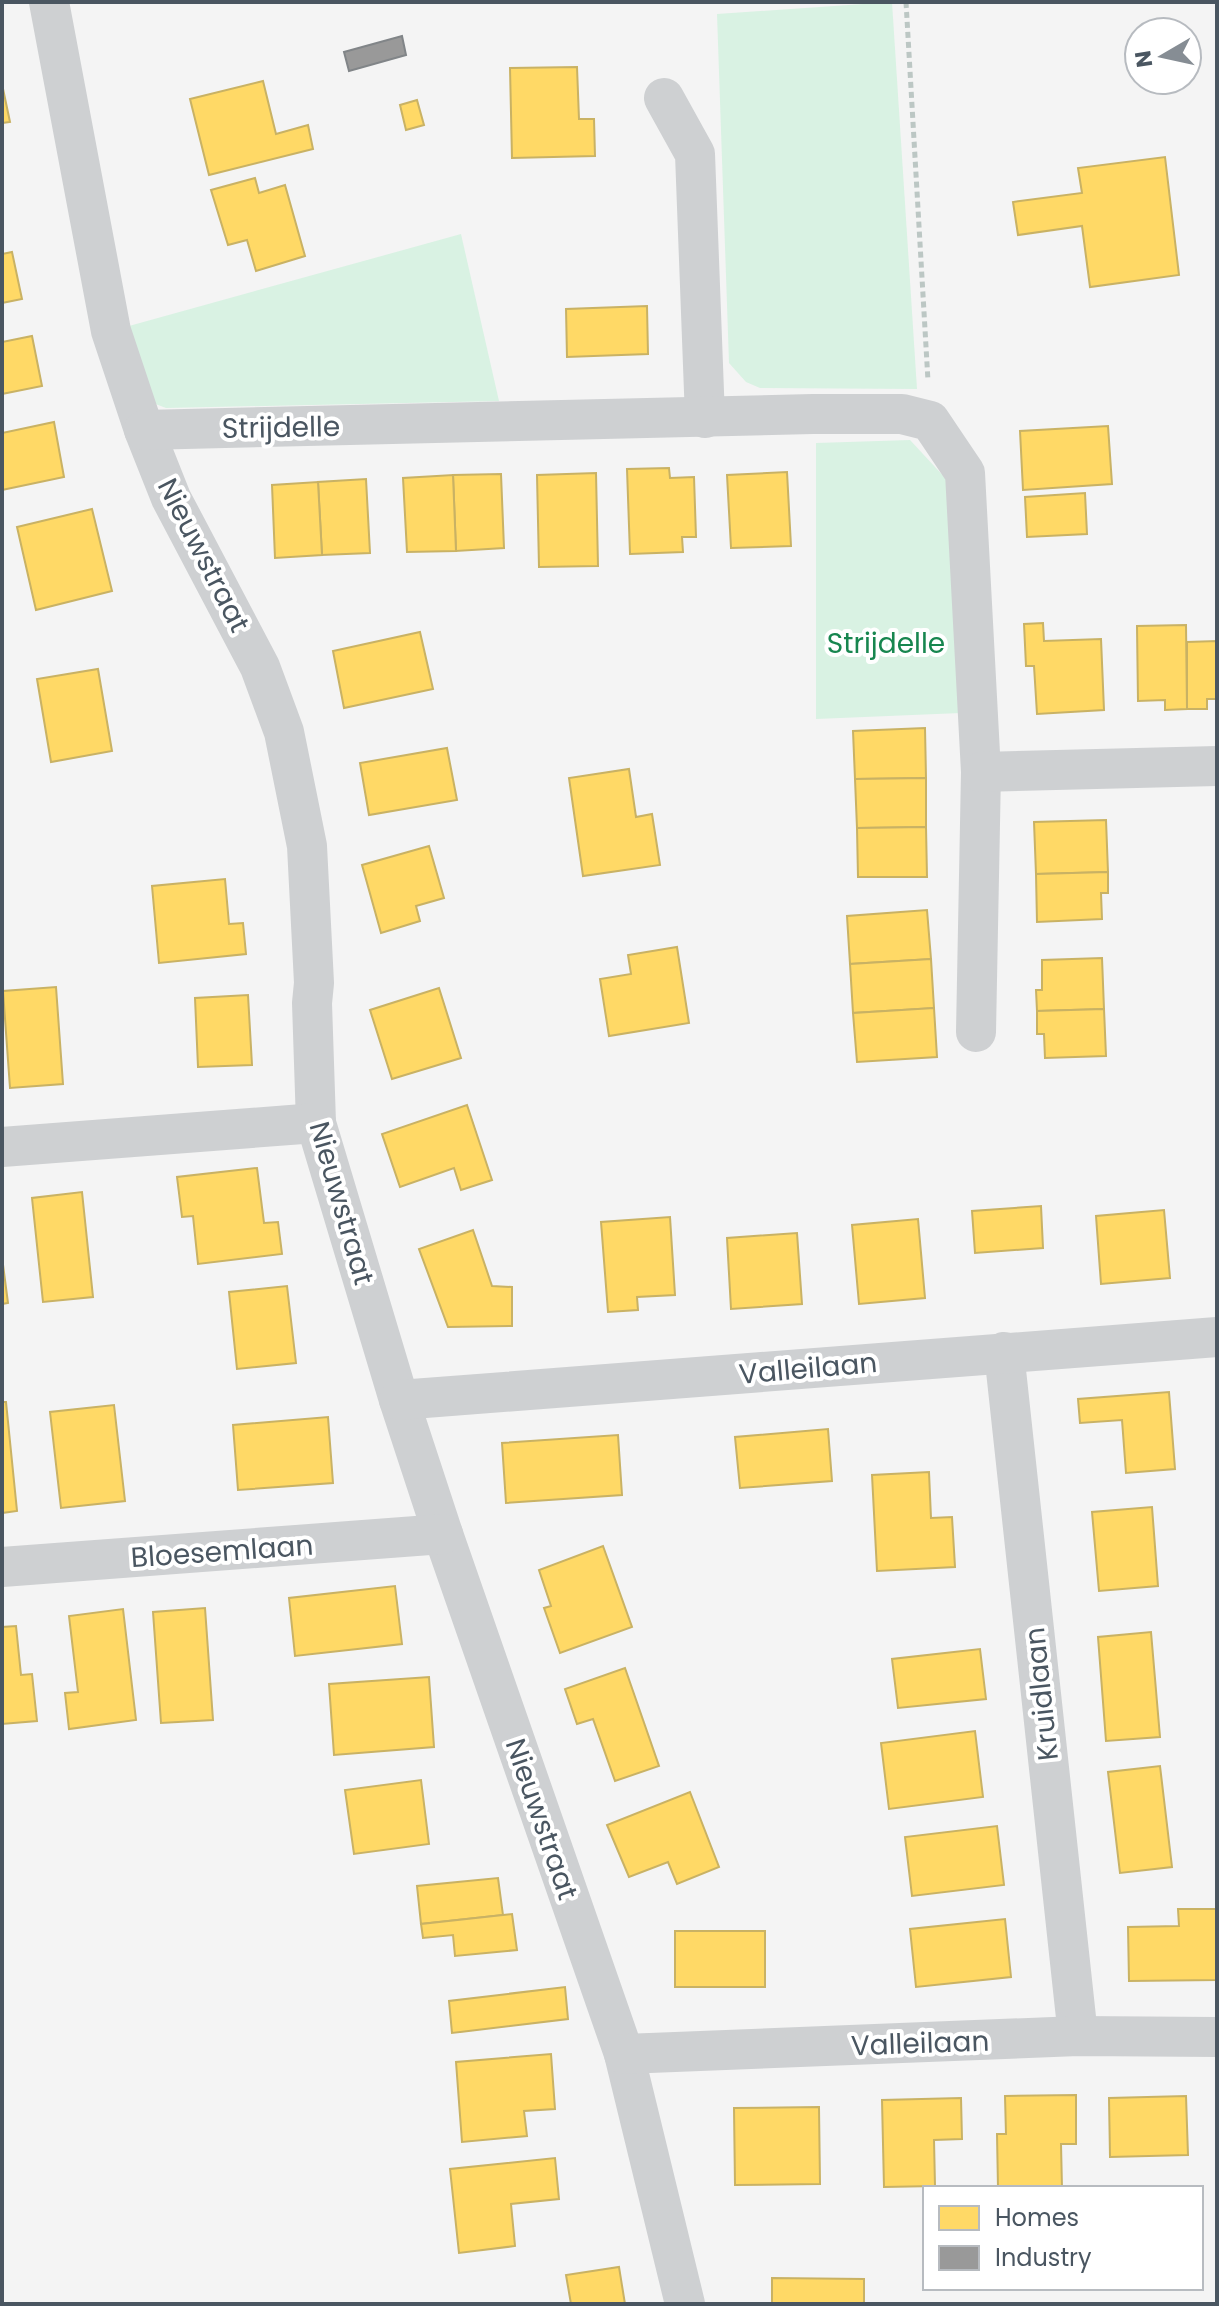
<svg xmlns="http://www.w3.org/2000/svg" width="1219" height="2306" viewBox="0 0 1219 2306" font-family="Poppins,sans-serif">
  <rect width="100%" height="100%" fill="#f4f4f4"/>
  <g fill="#d9f2e3">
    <polygon points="892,2 917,389 760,388 746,382 729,363 717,14"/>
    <polygon points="461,234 499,401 166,408 153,403 129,326"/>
    <polygon points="910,440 948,481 961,713 816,719 816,443"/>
  </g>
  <g fill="#ffd966" stroke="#c9b264" stroke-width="2">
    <polygon points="577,67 579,119 594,119 595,156 512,158 510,68"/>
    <polygon points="263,81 276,134 308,125 313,149 209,175 190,99"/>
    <polygon points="2,84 10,122 2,123"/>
    <polygon points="417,100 424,125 406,130 400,105"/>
    <polygon points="1165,157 1179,275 1090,287 1082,226 1018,235 1013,202 1082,193 1078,168"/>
    <polygon points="255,178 259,193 285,185 305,256 256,271 247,240 228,245 211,190"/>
    <polygon points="12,252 22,299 2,303 2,254"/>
    <polygon points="647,306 648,354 567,357 566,309"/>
    <polygon points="32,336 42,386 2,394 2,342"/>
    <polygon points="54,422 64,477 2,490 2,433"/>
    <polygon points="1108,426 1112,484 1023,490 1020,431"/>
    <polygon points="669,468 670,478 694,477 696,537 682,537 683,552 630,554 627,469"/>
    <polygon points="787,472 791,546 731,548 727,475"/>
    <polygon points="596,473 598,566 539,567 537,475"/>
    <polygon points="501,474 504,548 456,551 453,475"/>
    <polygon points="453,475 456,551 407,552 403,478"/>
    <polygon points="366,479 370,553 322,555 318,482"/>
    <polygon points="318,482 322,555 275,558 272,485"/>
    <polygon points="1085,493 1087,534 1027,537 1025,497"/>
    <polygon points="92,509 112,591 36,610 17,527"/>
    <polygon points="1043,623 1044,641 1101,639 1104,710 1037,714 1034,666 1026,666 1024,624"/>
    <polygon points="1186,625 1187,709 1165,710 1165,700 1138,701 1137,626"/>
    <polygon points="420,632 433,689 344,708 333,651"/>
    <polygon points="1217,641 1217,699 1207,699 1207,709 1187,709 1187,642"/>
    <polygon points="98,669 112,751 51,762 37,679"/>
    <polygon points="925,728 926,778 855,779 853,731"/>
    <polygon points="447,748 457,800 369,815 360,763"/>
    <polygon points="629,769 636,817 652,814 660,865 583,876 569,778"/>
    <polygon points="926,778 926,827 857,828 855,779"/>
    <polygon points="1106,820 1108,872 1036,874 1034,822"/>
    <polygon points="926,827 927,877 858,877 857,828"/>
    <polygon points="429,846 444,898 416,906 420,921 381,933 362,865"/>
    <polygon points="1108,872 1108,893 1101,893 1102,919 1037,922 1036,874"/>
    <polygon points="225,879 229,924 243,923 246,954 159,963 152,886"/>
    <polygon points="927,910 931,959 850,964 847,916"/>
    <polygon points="677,947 689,1023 609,1036 600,979 631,974 628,955"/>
    <polygon points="1102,958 1104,1009 1037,1011 1036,990 1042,990 1042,960"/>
    <polygon points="931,959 934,1008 853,1013 850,964"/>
    <polygon points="56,987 63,1084 10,1088 3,991"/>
    <polygon points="439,988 461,1058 392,1079 370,1010"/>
    <polygon points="248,995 252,1065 198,1067 195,998"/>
    <polygon points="934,1008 937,1057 857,1062 853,1013"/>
    <polygon points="1104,1009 1106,1056 1045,1058 1044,1034 1037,1034 1037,1011"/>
    <polygon points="467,1105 492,1180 461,1190 454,1168 400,1187 382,1134"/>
    <polygon points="257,1168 264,1223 278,1222 282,1254 198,1264 193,1216 182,1217 177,1177"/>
    <polygon points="82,1192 93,1297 43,1302 32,1198"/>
    <polygon points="1041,1206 1043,1248 975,1253 972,1211"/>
    <polygon points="1164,1210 1170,1278 1101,1284 1096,1216"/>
    <polygon points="670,1217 675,1295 637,1297 638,1310 608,1312 601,1222"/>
    <polygon points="918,1219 925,1298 859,1304 852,1225"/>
    <polygon points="473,1230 492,1286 512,1287 512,1326 448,1327 419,1249"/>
    <polygon points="797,1233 802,1304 731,1309 727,1238"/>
    <polygon points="2,1257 8,1303 2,1304"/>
    <polygon points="287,1286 296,1363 237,1369 229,1292"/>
    <polygon points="1169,1392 1175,1469 1126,1473 1122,1420 1080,1423 1078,1399"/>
    <polygon points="2,1402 6,1402 17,1511 2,1513"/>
    <polygon points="114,1405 125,1501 61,1508 50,1412"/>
    <polygon points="328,1417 333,1483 238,1490 233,1425"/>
    <polygon points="828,1429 832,1481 740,1488 735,1437"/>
    <polygon points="618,1435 622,1495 506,1503 502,1443"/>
    <polygon points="929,1472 931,1518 952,1517 955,1567 877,1571 872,1475"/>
    <polygon points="1152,1507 1158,1586 1099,1591 1092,1512"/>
    <polygon points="603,1546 632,1627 560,1653 544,1608 551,1606 539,1570"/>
    <polygon points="395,1586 402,1644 295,1656 289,1598"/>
    <polygon points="205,1608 213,1720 161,1723 153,1612"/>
    <polygon points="123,1609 136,1720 69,1729 65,1693 78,1692 69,1616"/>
    <polygon points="16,1626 21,1675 32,1674 37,1721 2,1724 2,1627"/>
    <polygon points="1151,1632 1160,1737 1106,1741 1098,1637"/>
    <polygon points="980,1649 986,1699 898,1708 892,1659"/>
    <polygon points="625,1668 659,1766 615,1781 593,1719 577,1724 565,1689"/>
    <polygon points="429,1677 434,1747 334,1755 329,1684"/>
    <polygon points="975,1731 983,1797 889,1809 881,1743"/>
    <polygon points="1160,1766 1172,1867 1120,1873 1108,1772"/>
    <polygon points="421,1780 429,1844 354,1854 345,1790"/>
    <polygon points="690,1792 719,1867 677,1884 668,1862 629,1877 607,1825"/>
    <polygon points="997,1826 1004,1885 912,1896 905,1837"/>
    <polygon points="498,1878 503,1915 421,1924 417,1886"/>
    <polygon points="1178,1909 1217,1909 1217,1980 1129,1981 1128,1927 1179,1926"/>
    <polygon points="512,1914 517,1950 455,1956 453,1935 423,1938 421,1924"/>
    <polygon points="1005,1919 1011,1977 916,1987 910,1929"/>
    <rect x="675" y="1931" width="90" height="56"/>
    <polygon points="565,1987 568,2019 452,2033 449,2001"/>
    <polygon points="551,2054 555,2109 524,2111 527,2136 462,2142 456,2062"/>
    <polygon points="1076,2095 1076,2144 1061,2144 1062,2188 998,2188 997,2134 1006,2134 1005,2096"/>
    <polygon points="1186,2096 1188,2155 1110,2157 1109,2098"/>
    <polygon points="961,2098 962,2139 934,2140 935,2186 884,2187 882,2100"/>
    <polygon points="819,2107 820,2184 735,2185 734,2108"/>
    <polygon points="555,2158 559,2199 511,2204 515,2246 459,2253 450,2169"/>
    <polygon points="619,2267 625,2304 571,2304 566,2275"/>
    <polygon points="772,2278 864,2279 864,2304 772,2304"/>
  </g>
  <polygon fill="#999" stroke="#818588" stroke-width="2" points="402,36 406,55 349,71 344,52"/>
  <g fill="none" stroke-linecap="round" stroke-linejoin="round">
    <polyline stroke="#bcc7c4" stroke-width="5" stroke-dasharray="6 4" stroke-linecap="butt" points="906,2 928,381"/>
    <g stroke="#ced0d2" stroke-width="40">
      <polyline points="49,2 111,331 144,430 171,498 260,667 284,732 307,846 314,983 312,1003 316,1123 399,1400 443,1534 624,2054 685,2304"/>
      <polyline points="664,98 695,154 705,418"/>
      <polyline points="144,430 813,414 902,414 930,421 965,473 981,772 976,1032"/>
      <polyline points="981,772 1217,766"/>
      <polyline points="2,1147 316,1123"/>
      <polyline points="1004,1352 1078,2036"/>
      <polyline points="399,1400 1217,1337"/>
      <polyline points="2,1567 443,1534"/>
      <polyline points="624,2054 1078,2036 1217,2037"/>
    </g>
  </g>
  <g text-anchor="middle" stroke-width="8" stroke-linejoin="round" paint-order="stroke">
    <g font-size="28" fill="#4a5661" stroke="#fff">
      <text transform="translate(281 427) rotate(-1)" y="10">Strijdelle</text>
      <text transform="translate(204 555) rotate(63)" y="10">Nieuwstraat</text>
      <text transform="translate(342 1203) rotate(74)" y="10">Nieuwstraat</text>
      <text transform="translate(808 1368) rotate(-5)" y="10">Valleilaan</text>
      <text transform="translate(222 1551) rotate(-4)" y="10">Bloesemlaan</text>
      <text transform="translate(1041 1694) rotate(-96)" y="10">Kruidlaan</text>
      <text transform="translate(542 1819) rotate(71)" y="10">Nieuwstraat</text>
      <text transform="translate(920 2043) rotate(-2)" y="10">Valleilaan</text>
    </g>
    <g font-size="28" fill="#17864f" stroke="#fff">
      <text x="886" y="653">Strijdelle</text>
    </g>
  </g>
  <rect width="1219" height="2306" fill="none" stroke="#4a5661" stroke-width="8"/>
  <rect x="923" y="2186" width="280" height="104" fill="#ffffff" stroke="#b7bbc0" stroke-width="2"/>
  <rect x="939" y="2206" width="40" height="24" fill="#ffd966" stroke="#b7bbc0" stroke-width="2"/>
  <text x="995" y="2226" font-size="24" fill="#4a5661">Homes</text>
  <rect x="939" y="2246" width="40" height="24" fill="#999999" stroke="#b7bbc0" stroke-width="2"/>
  <text x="995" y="2266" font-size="24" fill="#4a5661">Industry</text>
  <g transform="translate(1163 56) rotate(261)"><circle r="38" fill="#ffffff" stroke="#b7bbc0" stroke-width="2"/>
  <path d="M0-6L14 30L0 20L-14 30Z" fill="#868d94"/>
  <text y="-12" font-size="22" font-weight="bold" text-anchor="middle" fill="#4a5661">N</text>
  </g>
</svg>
